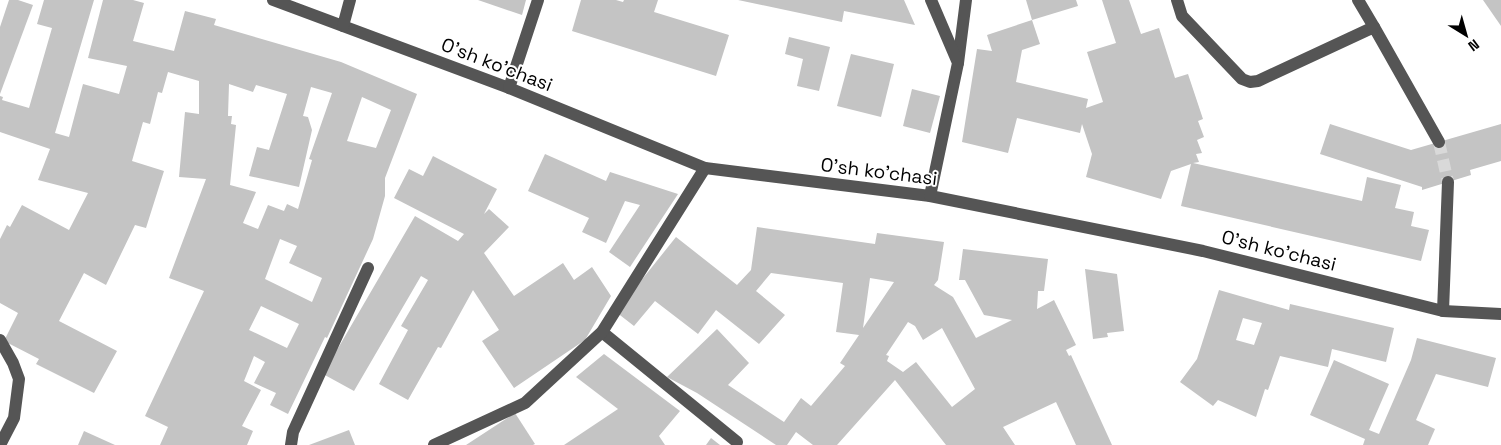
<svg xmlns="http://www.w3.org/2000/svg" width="1501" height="445" viewBox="0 0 1501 445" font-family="'Space Grotesk',sans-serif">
  <rect width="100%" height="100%" fill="#fff"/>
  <g fill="#c4c4c4" fill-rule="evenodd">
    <polygon points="9,0 18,0 33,5 0,94 0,27"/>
    <path d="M44,0H94L55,133L69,137L83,84L119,94L127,66L88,58L103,0H133L144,3L133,41L174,51L185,11L216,19L214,25L341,62L417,94L385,178V196L373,239L327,338L325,337L288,414L270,405L276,393L254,383L265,362L254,356L244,381L261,390L242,426L253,431L247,445H160L168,427L145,416L204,291L169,278L206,179L179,177L185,112L199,114V81L168,72L162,93L158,92L150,124L143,122L132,161L164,171L146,228L135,225L106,285L84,273L59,321L117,351L94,393L36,364L39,359L4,341L18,313L0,303V239L7,225L10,227L22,205L69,230L88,193L38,180L50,149L0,132V96L3,97L2,100L29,108L52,28L37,24ZM229,84L253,92L256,85L287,94L269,150L257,147L249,176L299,187L312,130L308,117L303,116L311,87L332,93L309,159L312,160L298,209L287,204L284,211L268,205L258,229L243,223L256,192L230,185L236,125L231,124L232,116H228ZM362,97L391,110L376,148L347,141ZM280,239L297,246L289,263L322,278L312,302L265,279ZM261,306L299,324L287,348L249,330Z"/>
    <polygon points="478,0 526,0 522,15"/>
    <polygon points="581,0 616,0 623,2 624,0 658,0 654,12 729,35 716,76 572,31"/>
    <polygon points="738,0 904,0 915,25 844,11 842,22"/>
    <polygon points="1026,0 1076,0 1078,6 1032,20"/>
    <polygon points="1102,0 1129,0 1141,34 1159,28 1175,78 1188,74 1203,119 1198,121 1204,137 1197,140 1202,153 1196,154 1199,162 1193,163 1362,201 1367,177 1401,185 1395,208 1414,212 1411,226 1429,230 1421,261 1181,206 1191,164 1171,171 1161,199 1086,177 1092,154 1082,124 1080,133 1017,118 1008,153 962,142 977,49 992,51 987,35 1032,20 1040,44 1022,50 1016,82 1088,99 1086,108 1103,102 1087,52 1116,43"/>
    <polygon points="1483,0 1501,0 1501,26"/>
    <polygon points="789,37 830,47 819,91 797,86 803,59 785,54"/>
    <polygon points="851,54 894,64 881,117 837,106"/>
    <polygon points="912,89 940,96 930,133 903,126"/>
    <polygon points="1330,124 1411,150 1501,124 1501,161 1470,170 1471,175 1422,190 1422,187 1320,154"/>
    <polygon points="545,154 606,181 610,172 678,194 630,267 609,252 640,205 625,201 606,243 582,232 589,218 528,191"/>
    <polygon points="433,156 497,189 484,214 489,209 509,227 484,253 514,296 563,263 574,280 592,267 611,296 585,340 514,388 482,341 499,330 473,290 441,348 438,347 408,400 379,384 408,330 401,326 428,280 421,276 354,391 323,374 415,216 458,241 464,234 394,198 409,169 423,176"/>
    <path d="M757,227L875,244L877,233L944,242L938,280L934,285L953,297L976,338L1012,320L984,315L965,280H959L963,249L1048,259L1044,291H1038L1037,309L1054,300L1076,345L1066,350L1069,356L1071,355L1112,445H1076L1056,402L1003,427L1015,445H946L895,380L837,445H813L796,432L787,445H776L697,393L667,377L717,329L749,363L728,385L784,422L801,398L811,406L845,366L840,363L859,335L836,332L843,283L771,273L756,291L785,315L759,344L716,310L698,334L655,301L634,326L616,312L676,237L737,285L751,270ZM870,278L894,282L863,328ZM908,322L915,326L923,340L942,328L975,389L952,407L916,362L903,372L887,361L889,356L886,355Z"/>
    <polygon points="1085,269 1117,274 1124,331 1107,333 1108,337 1093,339"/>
    <path d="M1219,290L1289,310L1290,304L1394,328L1386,362L1332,349L1328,367L1280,356L1268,390L1265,389L1256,417L1218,400L1213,406L1180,382L1197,359ZM1243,318L1262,323L1254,345L1236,340Z"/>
    <polygon points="1417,338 1496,358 1488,387 1436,374 1416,420 1435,429 1428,445 1363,445 1365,439 1310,415 1334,360 1389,384 1369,430 1379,434 1411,360"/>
    <polygon points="604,354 680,411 659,436 665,445 564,445 618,409 576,377"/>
    <polygon points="515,413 535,444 533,445 466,445"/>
    <polygon points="349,430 355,445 309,445"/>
    <polygon points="84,431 115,445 78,445"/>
    <polygon points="711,438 720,445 706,445"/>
  </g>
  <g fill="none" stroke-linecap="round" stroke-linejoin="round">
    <polyline stroke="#d9d9d9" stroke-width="12" stroke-dasharray="12 6" stroke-linecap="butt" points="1439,142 1448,182"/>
    <g stroke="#555" stroke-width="12">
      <polyline points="273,0 509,88 705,168 930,196 1203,251 1443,311 1501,314"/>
      <polyline points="1177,0 1182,16 1242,79 1250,82 1258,81 1374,27 1439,142"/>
      <polyline points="1358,0 1374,27"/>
      <polyline points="343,26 350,0"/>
      <polyline points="958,63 966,0"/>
      <polyline points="509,88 538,0"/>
      <polyline points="930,196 958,63 931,0"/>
      <polyline points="1443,311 1448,182"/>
      <polyline points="602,332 737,442"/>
      <polyline points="0,340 13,363 19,379 14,418 0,445"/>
      <polyline points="291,445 293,432 368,268"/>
      <polyline points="434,445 525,403 602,332 705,168"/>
    </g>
  </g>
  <g text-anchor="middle" stroke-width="4" stroke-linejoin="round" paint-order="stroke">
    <g font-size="19" fill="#000" stroke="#fff">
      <text transform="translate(497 64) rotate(21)" y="7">O'sh ko'chasi</text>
      <text transform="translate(879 171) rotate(7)" y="7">O'sh ko'chasi</text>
      <text transform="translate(1279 250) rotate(14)" y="7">O'sh ko'chasi</text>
    </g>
  </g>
  <g transform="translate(1466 35) rotate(143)" stroke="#ffffff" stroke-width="4" paint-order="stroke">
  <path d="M0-4L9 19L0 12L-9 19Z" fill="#000000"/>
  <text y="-8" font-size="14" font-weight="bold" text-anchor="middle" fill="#000000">N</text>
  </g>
</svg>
